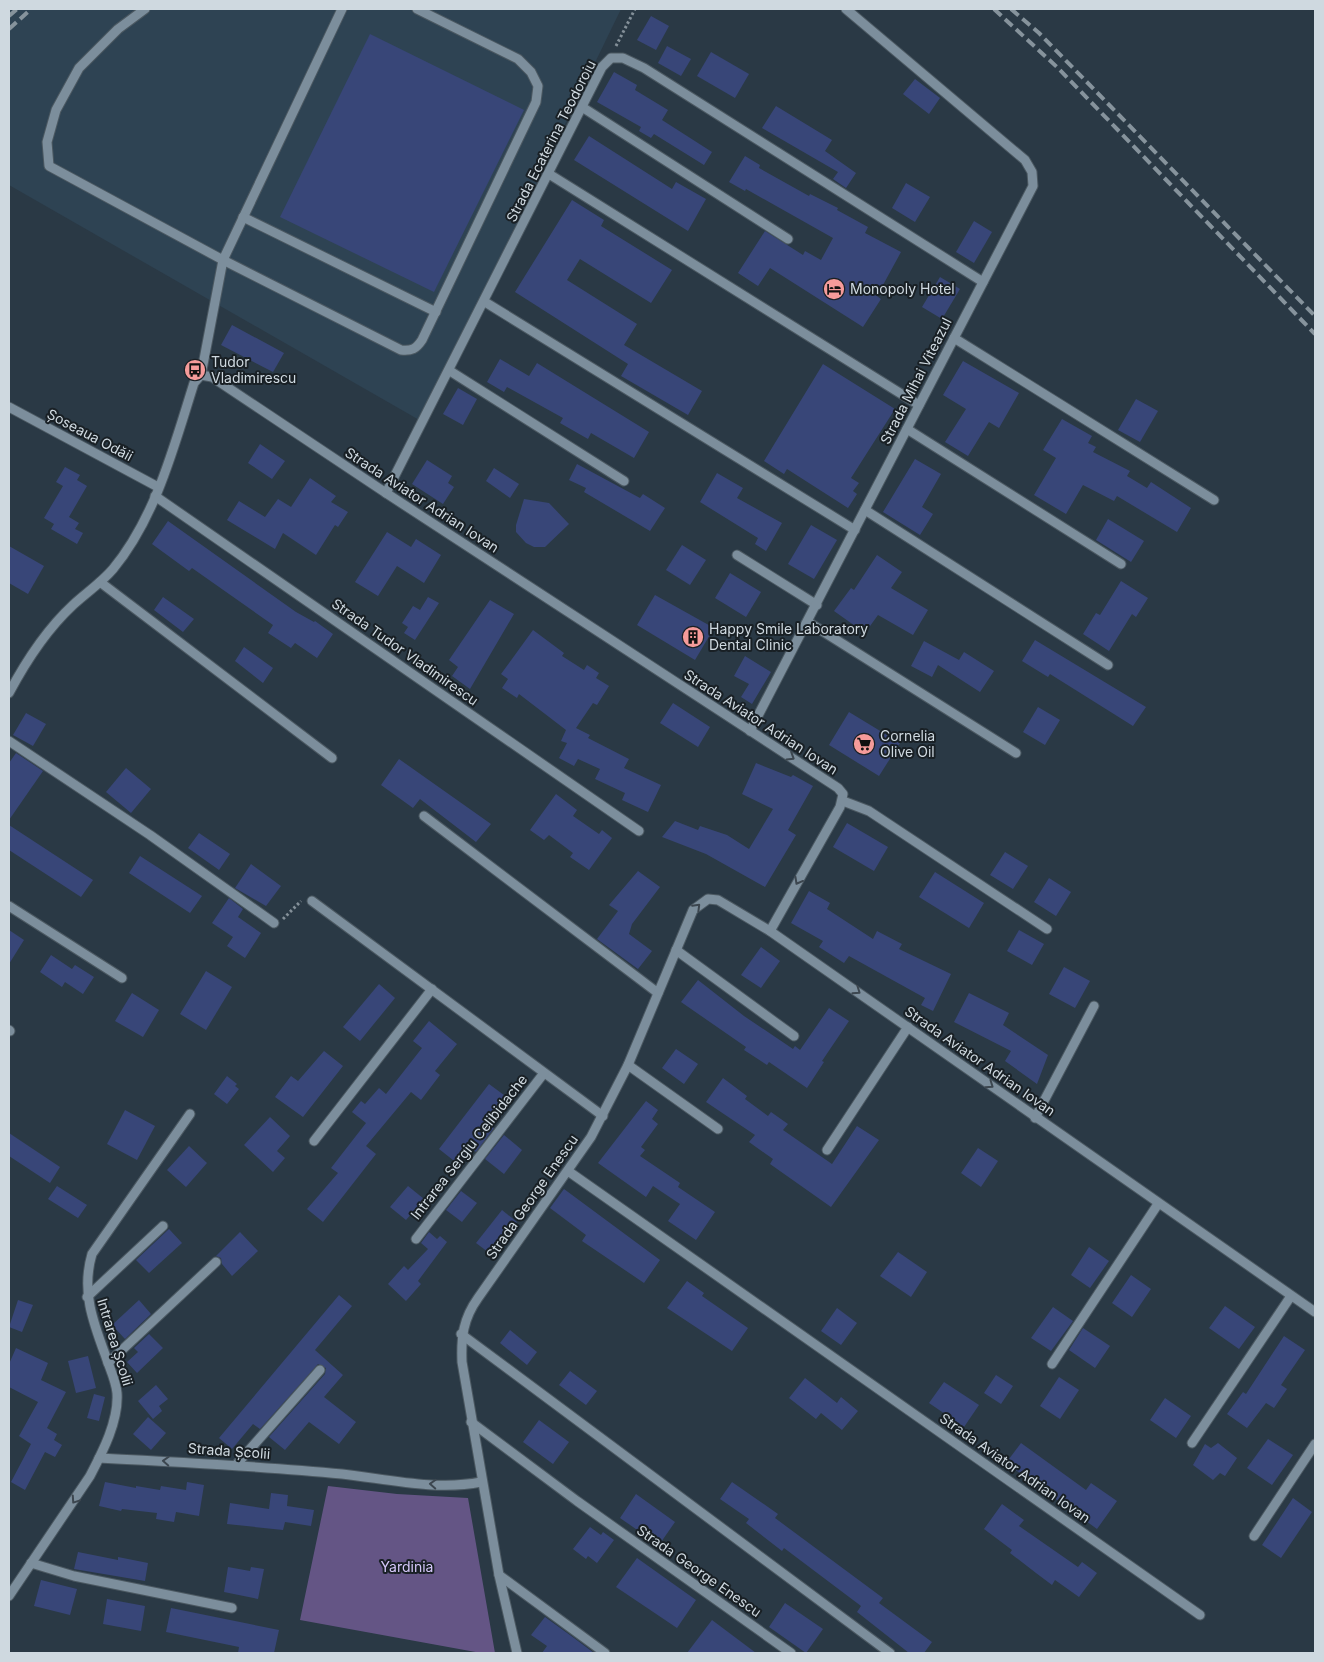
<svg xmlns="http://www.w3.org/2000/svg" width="1324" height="1662" viewBox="0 0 1324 1662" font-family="Inter,sans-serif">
  <rect width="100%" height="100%" fill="#2a3945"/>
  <polygon fill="#2e4353" points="9,9 621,9 421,421 9,185"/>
  <polygon fill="#645585" points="328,1486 397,1494 468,1498 495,1653 481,1653 300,1620"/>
  <g fill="#384678">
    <polygon points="651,16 669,26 656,50 637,40"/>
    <polygon points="370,34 524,110 434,292 280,217"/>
    <polygon points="667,46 691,59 681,76 658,63"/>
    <polygon points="711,52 749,74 735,98 697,76"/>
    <polygon points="614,72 637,85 635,90 668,110 662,120 712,152 704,165 654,134 651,138 639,131 641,127 597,102"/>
    <polygon points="915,79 940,98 929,114 903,94"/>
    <polygon points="776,106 832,140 825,151 856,173 846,188 833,179 838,172 762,128"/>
    <polygon points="589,136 672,189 676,182 706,199 688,231 574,160"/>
    <polygon points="745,156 760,165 759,168 809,196 810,194 838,208 837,210 868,227 865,233 901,252 877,296 881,299 863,327 770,268 758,286 738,273 765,231 803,255 805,251 821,260 833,238 746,189 745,191 729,182"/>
    <polygon points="906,183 930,197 915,222 892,208"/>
    <polygon points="572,200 604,220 601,226 672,270 651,303 580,259 567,280 637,324 624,345 702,391 688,415 621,376 628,364 515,292"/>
    <polygon points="974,221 992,232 974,263 956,252"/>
    <polygon points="940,277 960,289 942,319 922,307"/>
    <polygon points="232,325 284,353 273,372 221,345"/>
    <polygon points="500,359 529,376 537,363 649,432 634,458 591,433 588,439 560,423 563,418 507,387 504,392 487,382"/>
    <polygon points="963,361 1019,393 999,428 989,422 968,456 945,442 966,409 943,395"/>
    <polygon points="823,364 895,409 851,478 859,483 853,491 857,494 848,508 787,469 784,474 764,461"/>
    <polygon points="458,388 477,399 463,425 443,414"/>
    <polygon points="1136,399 1158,411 1140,442 1118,430"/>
    <polygon points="1062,419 1092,436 1088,443 1096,447 1093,452 1130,471 1127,476 1147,488 1151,482 1191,508 1177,532 1117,496 1114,501 1083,485 1066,514 1034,495 1056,458 1043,450"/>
    <polygon points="260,444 285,461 272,479 248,463"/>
    <polygon points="915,459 941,474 922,507 933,514 920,535 883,512"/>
    <polygon points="427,460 452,476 448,483 454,487 443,504 412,484"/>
    <polygon points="577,464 640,498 643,494 665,508 650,531 584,492 586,488 569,480"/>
    <polygon points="65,467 80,475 77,480 87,486 69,517 79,523 75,529 83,533 77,544 51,529 54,524 44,518 63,486 56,482"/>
    <polygon points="494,468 519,484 510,498 486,481"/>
    <polygon points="717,473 743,488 737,498 782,523 766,551 755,544 758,538 700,502"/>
    <polygon points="310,478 336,496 331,502 348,512 338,527 335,525 316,555 283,533 275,549 227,520 239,501 265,517 278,499 291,507"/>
    <polygon points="524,499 549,503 569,524 545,547 534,547 526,543 516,532 516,525"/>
    <polygon points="1108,519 1144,541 1131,562 1096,540"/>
    <polygon points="168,521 296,612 314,622 315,621 333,634 317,658 295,643 291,648 268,633 273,625 192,568 189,571 152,544"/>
    <polygon points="811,525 837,540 814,579 788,564"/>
    <polygon points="387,532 411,547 416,539 441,555 424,583 397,566 378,596 355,582"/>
    <polygon points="682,545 706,560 690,585 666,570"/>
    <polygon points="9,546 44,566 28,594 9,583"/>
    <polygon points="877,555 902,572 891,588 928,610 913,635 878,615 865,633 834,611 851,588 854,590"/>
    <polygon points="730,573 761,592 746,617 715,598"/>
    <polygon points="1121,581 1148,598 1136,617 1132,614 1109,651 1083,634 1096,613 1100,615"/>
    <polygon points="655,595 714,628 695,660 637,625"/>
    <polygon points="163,597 194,619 183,632 154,610"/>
    <polygon points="428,597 439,603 415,640 404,633 408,627 402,623 413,606 420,610"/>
    <polygon points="490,600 514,614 470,689 452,676 458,667 449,660"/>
    <polygon points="533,630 564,653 562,656 584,670 587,665 599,673 596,678 609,686 597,705 593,703 576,728 590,735 588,738 629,759 624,768 661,785 648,812 622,800 625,793 595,779 600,769 578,759 574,766 559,758 567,743 561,741 566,730 519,694 517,698 502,688 508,679 501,674"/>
    <polygon points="1035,640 1146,707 1133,726 1050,674 1048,677 1022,661"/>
    <polygon points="924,641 959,660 964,652 994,671 980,692 938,665 932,677 911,666"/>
    <polygon points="244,647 273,668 263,683 235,661"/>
    <polygon points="745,656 771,672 752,704 741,697 749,684 734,676"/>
    <polygon points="673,703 710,727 698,747 660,723"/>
    <polygon points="1038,707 1060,720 1045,745 1023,732"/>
    <polygon points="849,712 900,743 879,776 829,745"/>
    <polygon points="26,713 46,724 33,746 13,735"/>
    <polygon points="16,753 43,771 9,820 9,763"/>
    <polygon points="399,759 491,824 476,842 420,799 413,808 381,785"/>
    <polygon points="756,763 791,777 793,775 813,786 788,830 796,835 765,887 706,854 662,837 675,821 698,830 700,826 727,835 749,849 773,809 742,794"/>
    <polygon points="126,768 151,789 131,813 106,792"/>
    <polygon points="556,794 577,810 573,816 599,834 602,830 612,838 589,870 570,857 573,853 549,835 544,840 530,830"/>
    <polygon points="847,823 888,847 874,871 833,847"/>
    <polygon points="9,825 93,880 81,897 9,850"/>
    <polygon points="199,833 230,854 219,870 188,848"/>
    <polygon points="1005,852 1028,866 1013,889 990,875"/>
    <polygon points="140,856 202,896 190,913 129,873"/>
    <polygon points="251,864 281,886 266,906 235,888"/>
    <polygon points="638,871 660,887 632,924 629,934 652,951 638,969 597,939 618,911 609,905"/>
    <polygon points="935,872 984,903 969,928 919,897"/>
    <polygon points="1049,878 1071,892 1056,916 1034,902"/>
    <polygon points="809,891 830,903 827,909 873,939 877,931 902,944 899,949 951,974 933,1011 921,1005 925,998 849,956 844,963 819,947 823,941 791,923"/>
    <polygon points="229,898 243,909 238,917 261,933 245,958 227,946 233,937 212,923"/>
    <polygon points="9,930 24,940 9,964"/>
    <polygon points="1019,930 1044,944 1032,965 1007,951"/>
    <polygon points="761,947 780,961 761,988 741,975"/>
    <polygon points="51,955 72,969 75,965 94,977 83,994 65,982 62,987 40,972"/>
    <polygon points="1064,967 1090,981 1075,1008 1049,994"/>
    <polygon points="206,971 232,987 206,1030 180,1014"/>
    <polygon points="698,980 744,1016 793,1049 795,1046 800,1050 829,1008 849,1021 822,1061 824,1062 807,1088 769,1062 767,1065 744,1050 746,1047 681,1002"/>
    <polygon points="379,984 395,998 360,1041 343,1027"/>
    <polygon points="132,993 159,1010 143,1037 115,1021"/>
    <polygon points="969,993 1009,1013 1003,1025 1048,1055 1037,1084 1005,1061 1011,1051 954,1022"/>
    <polygon points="429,1021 457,1044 435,1071 440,1075 421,1100 411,1092 366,1146 376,1154 323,1222 307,1209 338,1173 331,1168 366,1123 352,1112 361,1101 365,1104 379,1088 386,1094 422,1048 413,1041"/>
    <polygon points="676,1049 698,1064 684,1084 662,1068"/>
    <polygon points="324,1051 343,1066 303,1117 275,1097 291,1076 298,1081"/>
    <polygon points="227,1076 237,1084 235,1086 239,1089 227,1104 214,1094"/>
    <polygon points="723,1078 747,1096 745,1099 768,1116 771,1112 788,1124 783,1130 832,1164 857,1126 879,1140 831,1207 770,1164 773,1159 749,1142 755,1135 706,1102"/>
    <polygon points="489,1084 508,1098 488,1124 494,1128 476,1152 471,1148 458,1164 439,1149"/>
    <polygon points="646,1101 658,1110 652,1119 658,1124 641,1147 645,1150 640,1156 680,1183 678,1187 715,1212 696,1240 668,1221 680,1204 653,1186 646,1197 598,1163"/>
    <polygon points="125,1110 155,1126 137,1160 107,1144"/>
    <polygon points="270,1117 290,1136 277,1151 285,1158 273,1172 244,1145"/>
    <polygon points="9,1133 60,1167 50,1183 9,1156"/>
    <polygon points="504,1135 522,1150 504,1174 485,1159"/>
    <polygon points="189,1146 207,1163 186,1187 167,1170"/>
    <polygon points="978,1148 998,1161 981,1187 961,1173"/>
    <polygon points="57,1186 87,1205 78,1218 48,1199"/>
    <polygon points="408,1186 424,1199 406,1220 390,1207"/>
    <polygon points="564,1189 660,1260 644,1283 582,1241 586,1235 550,1208"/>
    <polygon points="461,1191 477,1203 462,1222 446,1210"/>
    <polygon points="502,1210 517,1222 492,1255 476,1243"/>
    <polygon points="169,1229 182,1243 149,1273 136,1260"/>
    <polygon points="240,1232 258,1251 232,1276 222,1264 221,1258 216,1256"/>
    <polygon points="429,1232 437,1239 440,1236 447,1242 418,1281 421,1284 406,1301 388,1284 404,1266 408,1270 428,1249 421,1243"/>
    <polygon points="1089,1247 1109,1261 1090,1288 1071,1275"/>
    <polygon points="898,1252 927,1272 911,1297 880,1276"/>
    <polygon points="1131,1275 1151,1289 1132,1317 1112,1303"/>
    <polygon points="687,1281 704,1293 702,1296 748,1328 732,1351 667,1308"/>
    <polygon points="339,1295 352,1306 315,1350 343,1375 324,1397 356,1422 339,1444 309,1422 285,1450 269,1437 325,1374 326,1368 318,1364 260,1429 253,1424 232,1449 219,1438"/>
    <polygon points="18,1300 33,1305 22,1332 9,1327"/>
    <polygon points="139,1300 151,1314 125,1339 112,1325"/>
    <polygon points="1225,1306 1255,1327 1239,1349 1209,1328"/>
    <polygon points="1053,1307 1073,1321 1051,1351 1031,1338"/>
    <polygon points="837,1308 857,1323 841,1345 821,1331"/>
    <polygon points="1083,1328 1110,1346 1095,1368 1069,1350"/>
    <polygon points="510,1330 537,1352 527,1365 500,1343"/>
    <polygon points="149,1334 163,1348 137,1373 127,1362 138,1352 134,1348"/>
    <polygon points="1284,1336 1305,1350 1281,1385 1287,1389 1274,1408 1266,1403 1247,1428 1227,1414 1243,1392 1246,1394"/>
    <polygon points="16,1348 48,1363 41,1380 66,1392 47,1428 57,1434 54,1440 62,1445 55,1457 45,1452 25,1490 11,1482 31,1444 19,1436 38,1402 9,1387 9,1364"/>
    <polygon points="88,1356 96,1388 76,1393 68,1361"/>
    <polygon points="570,1371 597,1391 586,1405 559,1385"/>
    <polygon points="996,1375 1013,1386 1001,1404 984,1393"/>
    <polygon points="1059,1377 1079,1390 1060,1419 1040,1406"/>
    <polygon points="805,1378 837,1403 841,1397 858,1411 842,1430 821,1413 816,1419 789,1398"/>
    <polygon points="944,1382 979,1405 964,1427 929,1403"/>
    <polygon points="156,1385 168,1399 159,1406 162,1411 153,1419 138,1401"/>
    <polygon points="94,1394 105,1397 99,1421 87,1418"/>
    <polygon points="1165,1398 1191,1416 1176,1438 1150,1420"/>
    <polygon points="148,1417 166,1433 151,1450 133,1434"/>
    <polygon points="539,1420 569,1442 553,1464 523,1442"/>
    <polygon points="1268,1439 1293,1455 1272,1485 1247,1468"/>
    <polygon points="1021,1443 1086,1490 1091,1483 1117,1501 1097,1529 1006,1463"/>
    <polygon points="1218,1443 1237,1458 1225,1476 1220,1473 1213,1480 1193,1465 1205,1444 1211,1448"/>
    <polygon points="105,1482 136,1488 136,1486 160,1490 161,1486 186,1490 187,1482 204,1485 199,1516 176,1512 174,1522 156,1519 157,1513 122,1509 121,1511 99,1506"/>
    <polygon points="732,1482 778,1514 775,1518 883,1598 879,1603 932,1642 924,1653 909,1653 857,1612 861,1606 784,1548 782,1551 746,1523 749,1519 720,1499"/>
    <polygon points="271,1493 288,1495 287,1506 314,1510 311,1526 285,1522 283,1530 227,1524 230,1503 269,1509"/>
    <polygon points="636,1494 675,1522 659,1545 620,1518"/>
    <polygon points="1293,1498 1312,1512 1281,1558 1262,1545"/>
    <polygon points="1002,1504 1024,1520 1019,1526 1078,1567 1082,1562 1097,1573 1079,1597 1055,1580 1052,1585 1036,1573 1010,1553 1012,1550 984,1529"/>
    <polygon points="590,1527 601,1535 603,1532 614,1540 597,1563 588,1556 586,1559 573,1549"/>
    <polygon points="78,1552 118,1560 118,1557 148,1563 145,1581 74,1569"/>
    <polygon points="637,1558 696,1600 677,1628 616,1587"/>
    <polygon points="228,1567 250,1571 251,1567 264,1569 258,1599 224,1592"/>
    <polygon points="41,1580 77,1589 70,1615 34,1606"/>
    <polygon points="107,1599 145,1606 141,1631 103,1624"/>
    <polygon points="785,1603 823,1629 806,1653 769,1627"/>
    <polygon points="171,1608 279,1630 274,1653 238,1653 239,1647 166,1632"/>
    <polygon points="545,1617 574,1638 594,1653 542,1653 547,1646 531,1635"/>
    <polygon points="712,1620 756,1653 687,1653"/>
  </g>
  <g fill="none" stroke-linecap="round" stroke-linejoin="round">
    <g stroke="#4b5861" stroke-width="11">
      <g id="minor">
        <polyline points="145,9 118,29 79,68 56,110 47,142 49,166 223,260 201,375"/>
        <path d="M342,9L223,260L401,350C412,351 416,349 422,340L536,102L538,86L531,72L518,59L417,9"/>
        <polyline points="582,107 788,239"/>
        <polyline points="549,174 919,405"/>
        <polyline points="243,217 436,312"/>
        <polyline points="485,302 855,530"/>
        <polyline points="954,338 1214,500"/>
        <polyline points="450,371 624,481"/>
        <polyline points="201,375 212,377 386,493 838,788 843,794 840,807 770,931 1315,1312"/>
        <polyline points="9,407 158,487"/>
        <polyline points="907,429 1121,564"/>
        <polyline points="386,493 602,67 611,58 623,58 644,68 983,282"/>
        <polyline points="155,496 639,831"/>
        <polyline points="865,510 1108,665"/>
        <polyline points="737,555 817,605"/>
        <polyline points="100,582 332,758"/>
        <polyline points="808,622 1016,753"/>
        <path d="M9,693C26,661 46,630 73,605C86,593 101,583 113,569C156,517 174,446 194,383L201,375"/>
        <polyline points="750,731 1033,186 1032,172 1025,160 846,9"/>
        <polyline points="9,741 150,835 274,923"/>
        <polyline points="843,801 869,811 1047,929"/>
        <polyline points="424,816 658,993"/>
        <polyline points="312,901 603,1116"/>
        <polyline points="9,906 122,978"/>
        <polyline points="676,950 794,1036"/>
        <polyline points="9,1030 10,1031"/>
        <polyline points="628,1065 718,1129"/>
        <polyline points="1035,1118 1094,1006"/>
        <polyline points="314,1141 432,989"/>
        <polyline points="827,1150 908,1027"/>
        <polyline points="568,1171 1200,1615"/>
        <polyline points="416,1239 544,1073"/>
        <polyline points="87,1297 163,1226"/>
        <polyline points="461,1334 890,1653"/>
        <polyline points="108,1363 216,1262"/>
        <polyline points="1052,1364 1158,1204"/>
        <polyline points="471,1422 577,1501 791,1653"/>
        <polyline points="1192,1443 1291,1296"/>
        <path d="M99,1458C180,1462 261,1466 342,1474C387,1479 436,1491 481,1482"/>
        <polyline points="236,1465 320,1370"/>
        <polyline points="1254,1536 1315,1444"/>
        <polyline points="31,1563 74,1576 232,1608"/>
        <polyline points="499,1575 605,1653"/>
        <path d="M9,1596L90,1476C102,1453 119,1421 117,1393C116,1381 110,1369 106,1357C93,1322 81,1291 92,1254L190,1114"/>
        <path d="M517,1653L499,1575L462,1362C461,1337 463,1319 478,1298L591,1137L628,1065L693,910L708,899L718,900L770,931"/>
      </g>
    </g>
    <g stroke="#849099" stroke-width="3" stroke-dasharray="2.5 2.5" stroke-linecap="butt">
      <polyline points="616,46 635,9"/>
      <polyline points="283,919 301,901"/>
    </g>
    <use href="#minor" stroke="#7c8e9c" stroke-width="9"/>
    <g stroke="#86939c" stroke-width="4" stroke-dasharray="10 5" stroke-linecap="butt">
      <polyline points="994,9 1058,68 1315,334"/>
      <polyline points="1011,9 1039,33 1315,316"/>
      <polyline points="9,16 17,9"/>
      <polyline points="9,29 31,9"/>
    </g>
  </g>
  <defs><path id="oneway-chevron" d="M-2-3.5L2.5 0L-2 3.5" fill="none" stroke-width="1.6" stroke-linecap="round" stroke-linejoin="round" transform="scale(1.25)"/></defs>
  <g stroke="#3c464f">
    <use href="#oneway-chevron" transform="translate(791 757) rotate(32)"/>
    <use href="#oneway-chevron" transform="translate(798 881) rotate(119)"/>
    <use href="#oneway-chevron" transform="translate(697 907) rotate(-45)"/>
    <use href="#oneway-chevron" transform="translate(857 991) rotate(35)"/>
    <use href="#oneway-chevron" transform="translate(990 1085) rotate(35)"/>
    <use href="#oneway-chevron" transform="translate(166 1461) rotate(-177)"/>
    <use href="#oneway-chevron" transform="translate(433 1484) rotate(-177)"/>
    <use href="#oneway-chevron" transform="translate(75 1500) rotate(124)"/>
  </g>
  <defs>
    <g id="hotel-disc" transform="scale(1.125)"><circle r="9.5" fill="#f59b9a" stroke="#192025"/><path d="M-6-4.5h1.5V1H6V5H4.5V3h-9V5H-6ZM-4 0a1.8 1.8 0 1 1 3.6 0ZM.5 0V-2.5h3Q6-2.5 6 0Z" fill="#111"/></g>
    <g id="bus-disc" transform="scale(1.125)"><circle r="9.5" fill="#f59b9a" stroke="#192025"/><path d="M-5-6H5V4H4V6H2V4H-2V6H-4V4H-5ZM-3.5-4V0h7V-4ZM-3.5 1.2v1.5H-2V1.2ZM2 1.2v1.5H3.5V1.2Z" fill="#111"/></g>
    <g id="building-disc" transform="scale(1.125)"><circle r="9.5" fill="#f59b9a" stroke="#192025"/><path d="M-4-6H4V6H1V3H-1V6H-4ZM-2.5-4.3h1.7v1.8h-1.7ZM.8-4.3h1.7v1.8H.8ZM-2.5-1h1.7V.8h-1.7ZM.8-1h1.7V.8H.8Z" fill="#111"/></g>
    <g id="supermarket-disc" transform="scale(1.125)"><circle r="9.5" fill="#f59b9a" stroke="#192025"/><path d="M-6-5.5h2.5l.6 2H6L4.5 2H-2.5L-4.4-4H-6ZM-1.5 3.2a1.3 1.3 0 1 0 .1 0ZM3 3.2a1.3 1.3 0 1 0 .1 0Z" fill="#111"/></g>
  </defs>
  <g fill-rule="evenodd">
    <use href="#hotel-disc" x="834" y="289"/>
    <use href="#bus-disc" x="195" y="370"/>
    <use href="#building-disc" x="693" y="637"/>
    <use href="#supermarket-disc" x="864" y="744"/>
  </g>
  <g text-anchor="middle" stroke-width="4" stroke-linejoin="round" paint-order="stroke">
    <g font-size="14" fill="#cfd9e0" stroke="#192025">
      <text transform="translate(551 141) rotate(-63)" y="5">Strada Ecaterina Teodoroiu</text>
      <text transform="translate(916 381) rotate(-63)" y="5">Strada Mihai Viteazul</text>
      <text transform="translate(90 435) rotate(28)" y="5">Șoseaua Odăii</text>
      <text transform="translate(422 500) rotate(33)" y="5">Strada Aviator Adrian Iovan</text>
      <text transform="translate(405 652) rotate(35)" y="5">Strada Tudor Vladimirescu</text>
      <text transform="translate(761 722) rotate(33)" y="5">Strada Aviator Adrian Iovan</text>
      <text transform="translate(980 1061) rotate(35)" y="5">Strada Aviator Adrian Iovan</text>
      <text transform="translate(469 1147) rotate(-52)" y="5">Intrarea Sergiu Celibidache</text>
      <text transform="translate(532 1197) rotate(-55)" y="5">Strada George Enescu</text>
      <text transform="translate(115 1342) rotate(73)" y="5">Intrarea Școlii</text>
      <text transform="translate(229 1451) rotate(4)" y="5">Strada Școlii</text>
      <text transform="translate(1015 1468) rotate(35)" y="5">Strada Aviator Adrian Iovan</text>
      <text transform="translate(699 1571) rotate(35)" y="5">Strada George Enescu</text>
    </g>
    <g font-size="14" fill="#cfd9e0" stroke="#192025" text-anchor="start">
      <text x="850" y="294">Monopoly Hotel</text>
      <text x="211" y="367">Tudor<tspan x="211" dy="16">Vladimirescu</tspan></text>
      <text x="709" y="634">Happy Smile Laboratory<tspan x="709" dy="16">Dental Clinic</tspan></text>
      <text x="880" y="741">Cornelia<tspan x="880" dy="16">Olive Oil</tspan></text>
    </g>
    <g font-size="14" fill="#d5c7f9" stroke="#192025">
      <text x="407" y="1572">Yardinia</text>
    </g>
  </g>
  <rect width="1324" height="1662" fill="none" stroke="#cfd9e0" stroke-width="20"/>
</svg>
